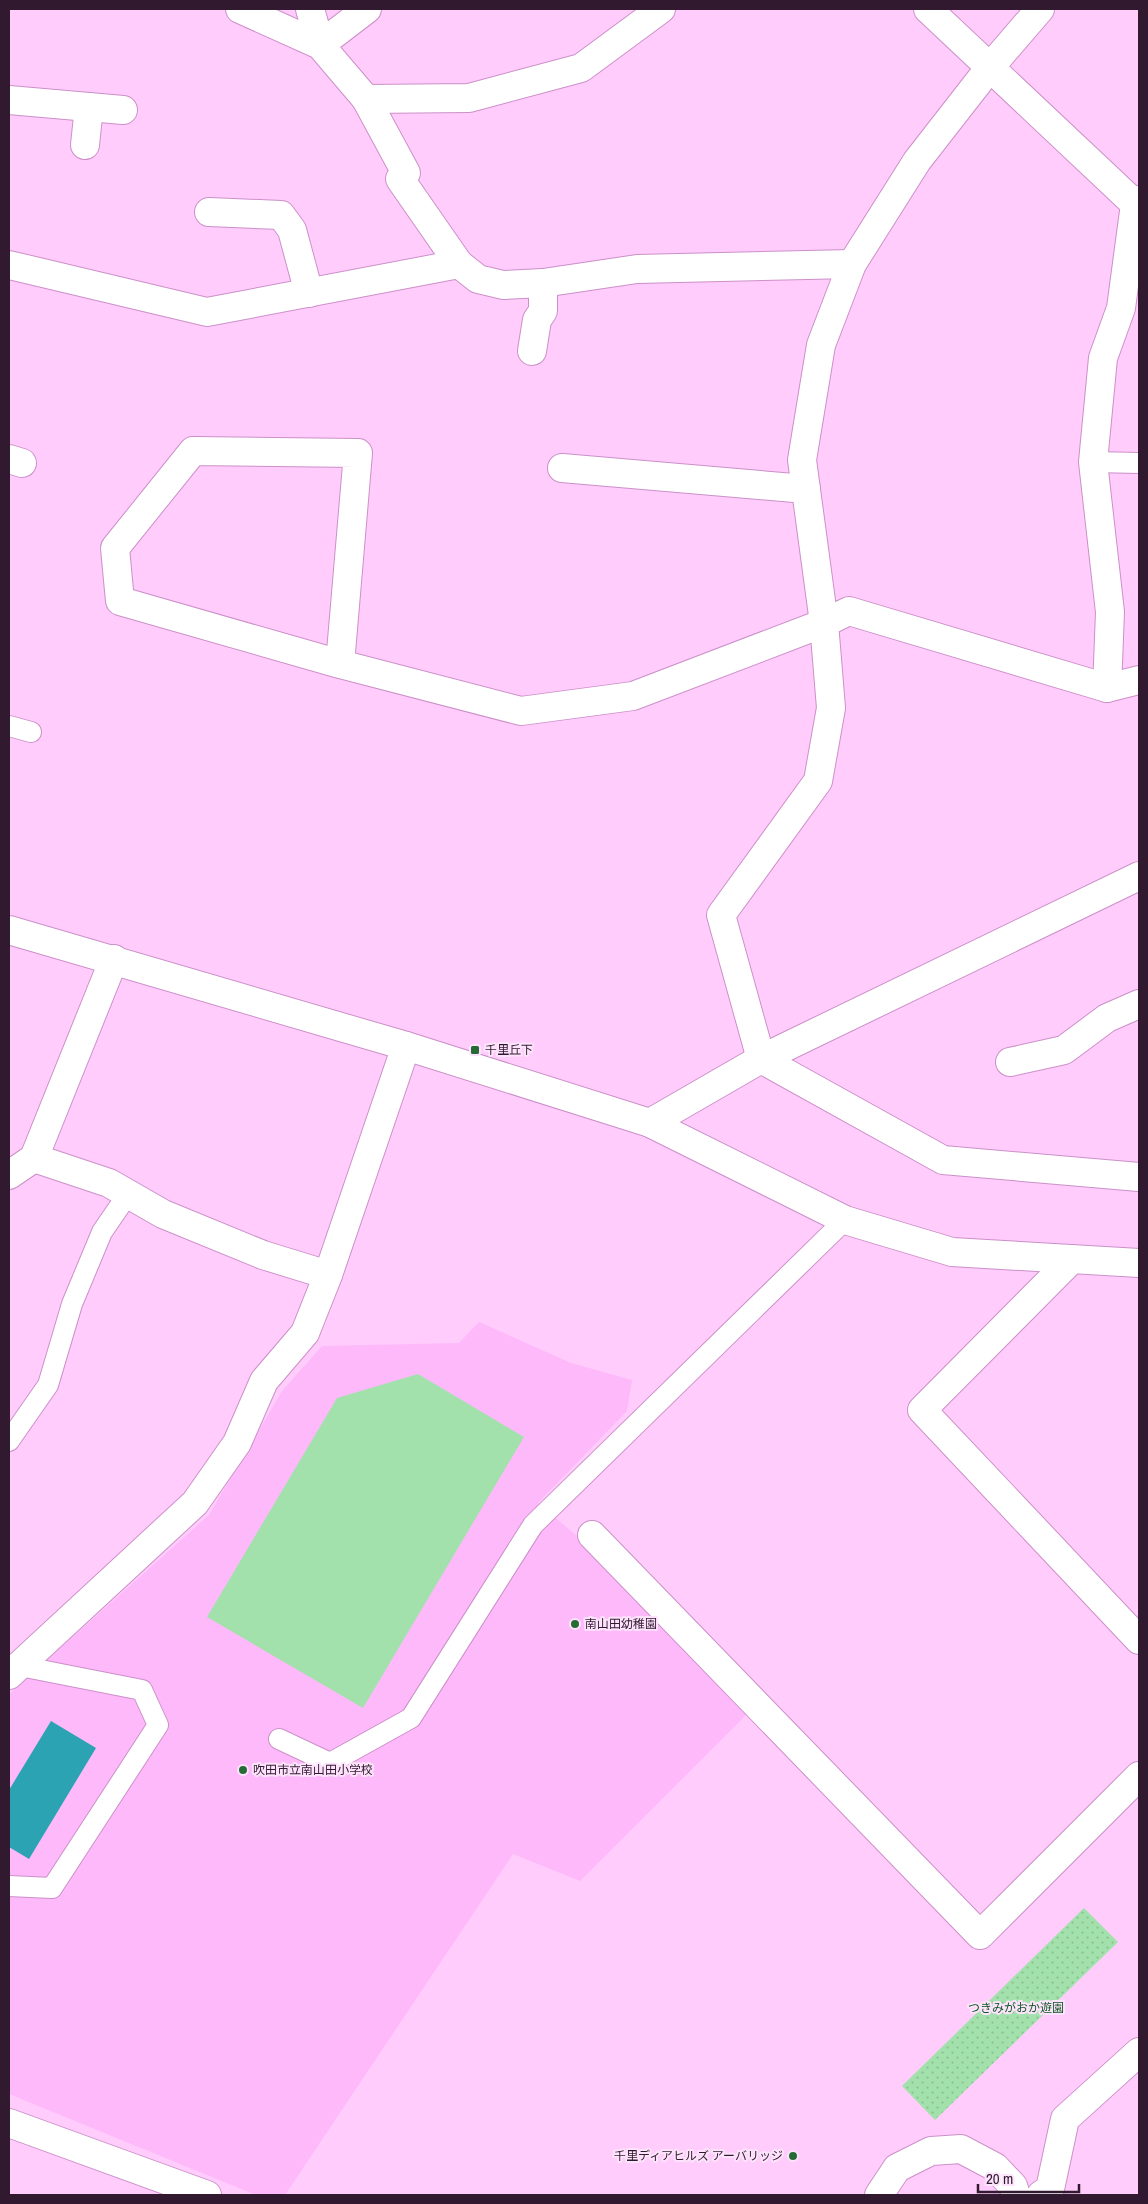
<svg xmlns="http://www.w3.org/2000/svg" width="1148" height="2204" viewBox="0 0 1148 2204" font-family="'Archivo Narrow','Noto Sans JP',sans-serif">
  <defs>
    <pattern id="park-dots" width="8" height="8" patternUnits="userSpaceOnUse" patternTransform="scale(1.25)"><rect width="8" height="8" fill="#a2e1ab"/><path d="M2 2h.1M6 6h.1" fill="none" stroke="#8cc093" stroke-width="1.8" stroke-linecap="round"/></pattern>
  </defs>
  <rect width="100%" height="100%" fill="#ffccfb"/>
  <polygon fill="#feb9fa" points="479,1322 571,1363 632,1380 627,1411 538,1503 577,1536 748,1713 580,1881 513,1854 285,2195 256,2195 9,2094 9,1694 209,1515 282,1391 322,1346 459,1343"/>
  <polygon fill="url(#park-dots)" points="1084,1908 1118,1942 935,2120 902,2086"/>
  <polygon fill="#a2e1ab" points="418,1374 524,1437 363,1708 207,1617 337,1398"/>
  <polygon fill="#2ca3b3" points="51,1721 96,1748 29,1859 9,1847 9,1790"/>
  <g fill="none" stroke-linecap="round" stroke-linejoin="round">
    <g stroke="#cc90c9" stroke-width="22">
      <g id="service">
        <polyline points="1093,462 1139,463"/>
        <polyline points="9,726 31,732"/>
        <polyline points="9,1441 48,1385 72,1304 102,1232 128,1194"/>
        <polyline points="279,1739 330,1763 411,1718 533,1525 845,1220"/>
        <polyline points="9,1886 52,1888 158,1725 142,1690 20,1666"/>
      </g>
    </g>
    <g stroke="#cc90c9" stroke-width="30">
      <g id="minor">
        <polyline points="240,9 320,45 366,99 406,173 400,179 459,264"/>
        <polyline points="310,9 320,45 367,9"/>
        <polyline points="928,9 1135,204"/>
        <polyline points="1040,9 991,66 917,161 852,264 821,345 802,460 824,623 831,708 818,781 721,915 761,1059 943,1160 1139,1177"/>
        <polyline points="366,99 469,98 581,68 661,9"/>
        <polyline points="9,100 123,110"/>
        <polyline points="85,145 89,107"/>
        <polyline points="209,212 281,215 292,230 309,293"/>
        <polyline points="9,265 207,312 459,264 478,279 503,285 543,283 637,269 852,264"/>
        <polyline points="532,351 537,320 543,311 543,283"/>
        <polyline points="9,459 22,463"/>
        <polyline points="562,468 806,489"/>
        <polyline points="340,664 358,453 193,451 115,548 120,601 340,664 521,711 633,696 824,623 849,611 1107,688 1139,680"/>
        <polyline points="1107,688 1110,612 1093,462 1103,358 1121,308 1135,204 1139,200"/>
        <polyline points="9,930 406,1046 650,1123 845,1220 952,1252 1139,1263"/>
        <polyline points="1010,1062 1064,1050 1107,1018 1139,1004"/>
        <polyline points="650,1123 761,1059 1139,876"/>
        <polyline points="34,1158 109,1183 163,1214 263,1255 328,1275"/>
        <polyline points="9,1175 34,1158 114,959"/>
        <polyline points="1072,1259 922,1410 1139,1640"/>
        <polyline points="592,1535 980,1935 1139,1776"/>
        <polyline points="9,1675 195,1503 237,1443 264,1381 305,1333 328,1275 406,1046"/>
        <polyline points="9,2123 207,2195"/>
        <polyline points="879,2195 897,2168 931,2151 961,2149 995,2167 1013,2186 1016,2195"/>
        <polyline points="1041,2195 1050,2189 1065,2119 1139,2052"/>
      </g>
    </g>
    <use href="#service" stroke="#fff" stroke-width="20"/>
    <use href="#minor" stroke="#fff" stroke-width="28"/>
  </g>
  <g fill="#266b36" stroke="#fde3fb" stroke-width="2">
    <rect x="470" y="1045" width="10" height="10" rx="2.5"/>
    <circle cx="575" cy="1624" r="5"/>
    <circle cx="243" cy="1770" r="5"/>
    <circle cx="793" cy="2156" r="5"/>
  </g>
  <g text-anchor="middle" stroke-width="4" stroke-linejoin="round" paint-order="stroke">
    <g font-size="12" fill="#311a30" stroke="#fde3fb" text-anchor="start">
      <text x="485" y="1054">千里丘下</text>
      <text x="585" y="1628">南山田幼稚園</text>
      <text x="253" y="1774">吹田市立南山田小学校</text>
      <text x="783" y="2160" text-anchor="end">千里ディアヒルズ アーバリッジ</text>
    </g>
    <g font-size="12" fill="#0f5725" stroke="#fde3fb">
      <text x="1016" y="2012">つきみがおか遊園</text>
    </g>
  </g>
  <rect width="1148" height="2204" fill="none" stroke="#311a30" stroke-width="20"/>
  <path d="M978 2184v8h101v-8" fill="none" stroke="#311a30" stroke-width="2.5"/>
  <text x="986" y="2184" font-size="15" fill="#311a30" stroke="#fde3fb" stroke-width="4" paint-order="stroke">20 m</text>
</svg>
